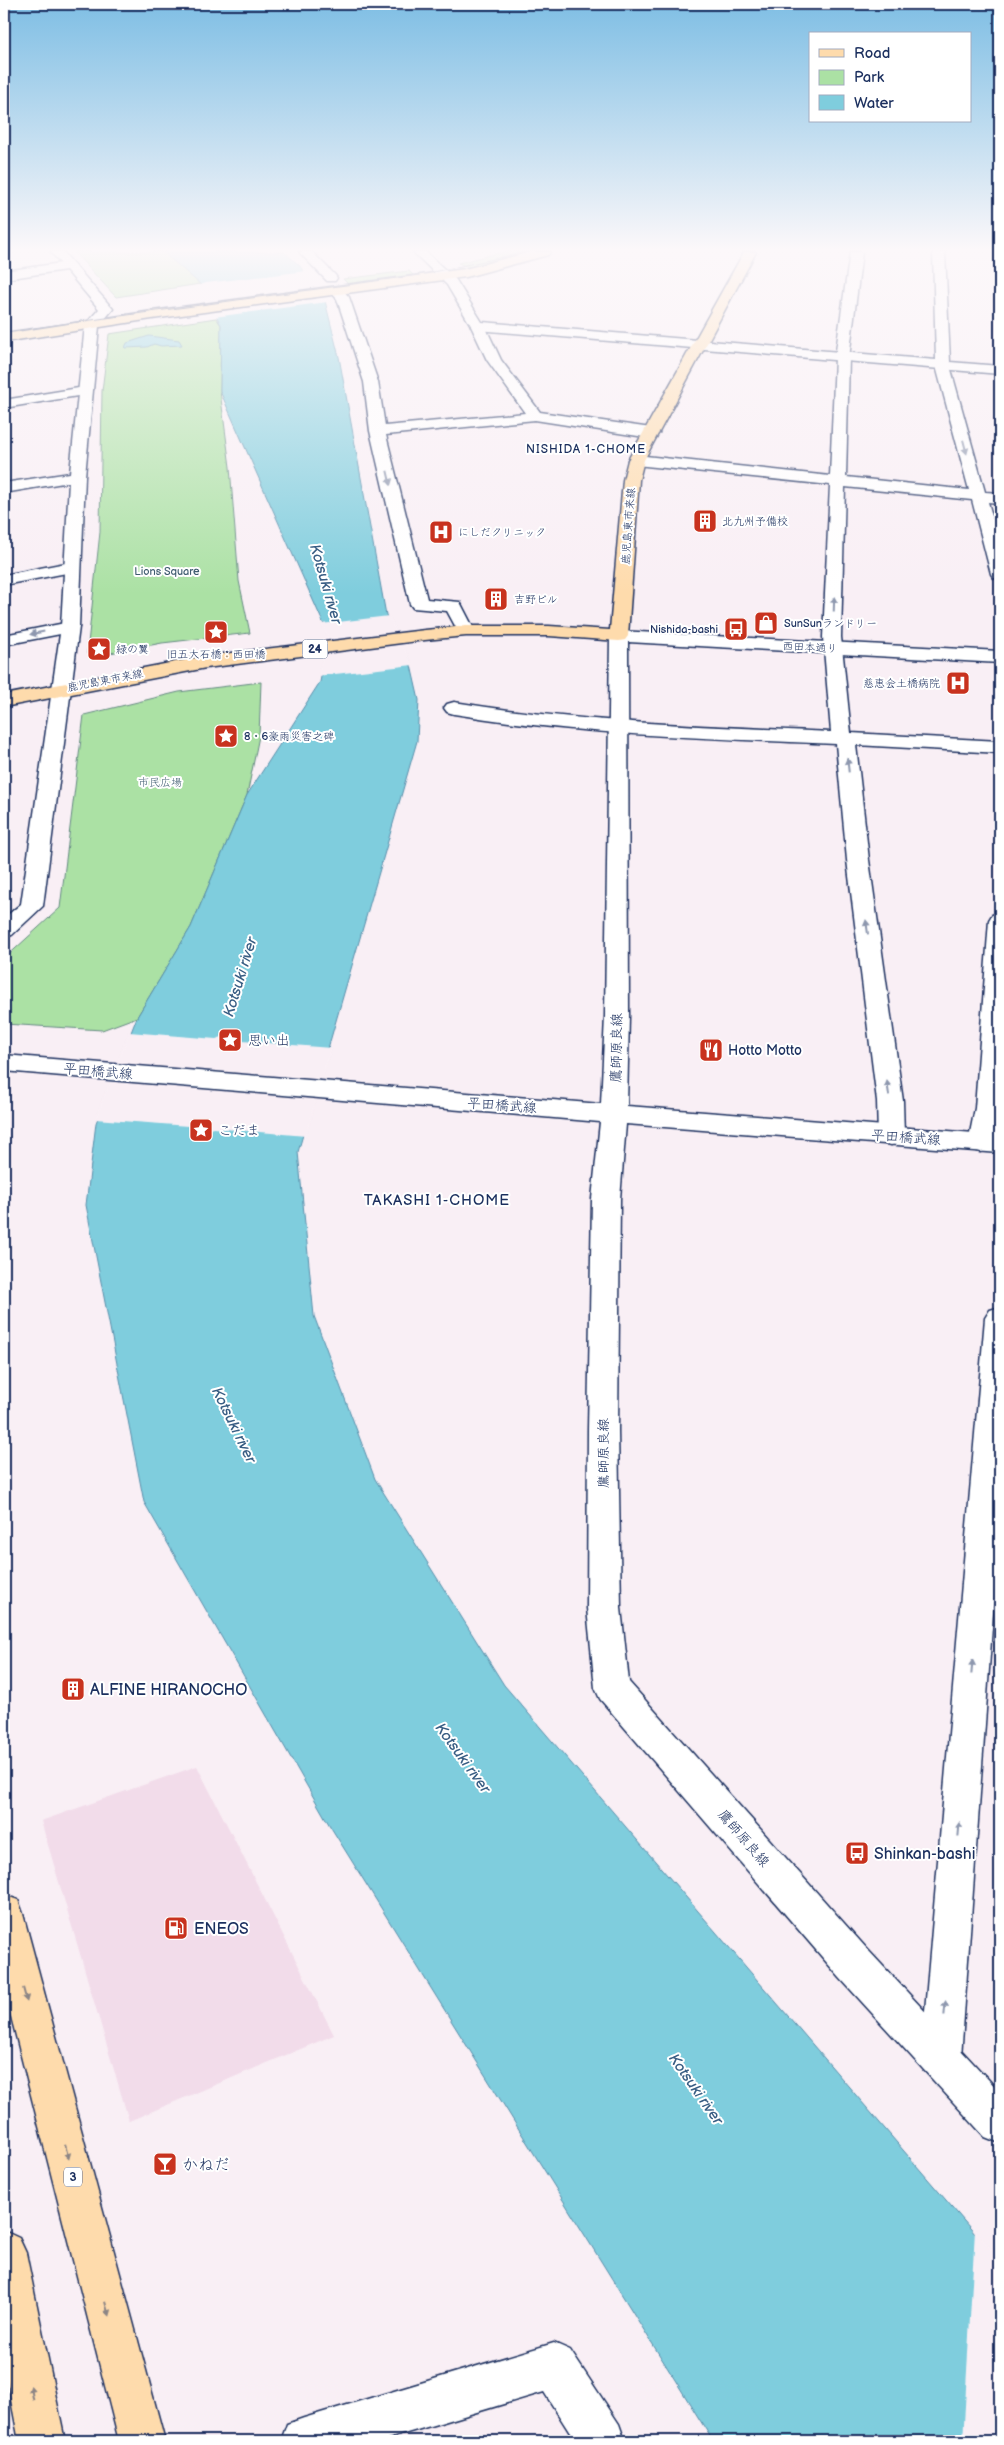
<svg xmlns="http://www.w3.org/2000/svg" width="1004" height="2445" viewBox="0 0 1004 2445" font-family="'Balsamiq Sans','Klee One',sans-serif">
  <rect width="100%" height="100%" fill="#f9eff5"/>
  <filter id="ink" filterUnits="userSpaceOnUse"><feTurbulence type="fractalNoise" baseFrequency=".02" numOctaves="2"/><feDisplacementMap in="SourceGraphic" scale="10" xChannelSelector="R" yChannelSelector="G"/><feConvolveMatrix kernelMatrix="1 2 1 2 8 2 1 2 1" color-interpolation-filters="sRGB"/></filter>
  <g filter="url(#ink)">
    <polygon fill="#f2dcea" points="197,1766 334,2035 129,2121 41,1821"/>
    <g fill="#abe1a4" stroke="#638881">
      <polygon points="74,252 163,252 200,284 116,297"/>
      <polygon points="503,252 530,252 469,267 458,263"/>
      <polygon points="409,271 415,277 349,285 343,279"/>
      <polygon points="216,318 221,325 220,391 230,467 239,581 250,633 162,643 105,654 87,653 100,532 102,391 109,334"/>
      <polygon points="261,682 259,736 247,795 191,927 137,1017 102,1030 4,1024 4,959 60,908 84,715 179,692"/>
    </g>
    <g fill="#7fcddd" stroke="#578eaa">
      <polygon points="163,252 284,252 299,265 325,301 339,357 386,615 410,661 419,700 417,741 298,1152 314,1316 375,1479 504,1685 1000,2263 1000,2441 713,2441 330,1826 144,1502 86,1205 96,1123 137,1017 191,927 247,795 320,682 329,636 220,391 221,325 200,284"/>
      <polygon points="149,336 179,340 182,345 161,346 154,344 147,347 125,348 127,343"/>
    </g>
    <g fill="#f9eff5">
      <polygon points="307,271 328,302 214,317 198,286 206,283"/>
      <polygon points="389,616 413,665 318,676 327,636 321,624"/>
      <polygon points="129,1032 216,1039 231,1034 238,1037 242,1041 331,1048 306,1136 213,1128 198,1133 188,1126 95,1119"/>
      <polygon points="975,2230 1000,2259 1000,2441 963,2441"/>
    </g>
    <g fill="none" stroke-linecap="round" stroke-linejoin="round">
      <g stroke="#1b2f5e" stroke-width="3">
        <g id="minor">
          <polygon points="299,252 312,252 335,275 337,278 335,281 327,281"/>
          <path d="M850,252H862L849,358L846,477L969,490L936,366L943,362L950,366L985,492L1000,493V503L988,502L1000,544V579L994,578L991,574L972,500L845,487L841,637L851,733L1000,741V753L856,745L869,860L903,1101L904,1136L900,1142L891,1145L882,1142L878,1136L877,1101L847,860L836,744C708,738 580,735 454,714L447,712L444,708L447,704L454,702C579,723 705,726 831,732L823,637L830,485L636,465L628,460L636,455L830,476L835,358Z"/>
          <polygon points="69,262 75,266 73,269 4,279 4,271"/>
          <polygon points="336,287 341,288 349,297 378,382 385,426 525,413 487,360 471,326 478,322 485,326 501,360 540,412 651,428 659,433 651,438 535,420 386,435 427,599 460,602 475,631 472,635 460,635 447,611 413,608 410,604 370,431 364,382 337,299 330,291"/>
          <polygon points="85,387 92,391 90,394 4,408 4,400"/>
          <polygon points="71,562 77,563 80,567 77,571 4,585 4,575"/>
          <polygon points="70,622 76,623 79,627 76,631 4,645 4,635"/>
          <polygon points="1000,913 1000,1111 994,1143 990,1149 981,1152 972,1149 968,1143 975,1108 989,920 992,915"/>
          <polygon points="1000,1307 1000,1516 961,2057 955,2071 941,2077 927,2071 921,2057 985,1318 990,1310"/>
          <polygon points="554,2343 570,2350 619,2424 625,2441 575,2441 544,2392 380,2441 281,2441 287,2424 304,2418"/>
        </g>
      </g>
      <g stroke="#1b2f5e" stroke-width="3">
        <g id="tertiary">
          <polygon points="51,252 63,252 113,309 99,326 85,476 79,627 43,906 12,935 4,937 4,918 21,904 61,627 69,482 4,493 4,483 70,473 85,325 99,309"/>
          <polygon points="413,252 426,252 456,280 482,322 936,360 933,252 945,252 950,362 1000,366 1000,374 478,330 473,329 447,285"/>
          <polygon points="619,631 1000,651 1000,663 628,642 629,1016 627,1106 1000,1135 1000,1153 626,1124 620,1199 618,1430 621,1608 629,1682 868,1950 1000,2092 1000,2143 985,2137 840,1978 600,1699 595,1688 587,1608 588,1430 592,1199 600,1122 4,1071 4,1055 601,1104 605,1016 610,636 613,632"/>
        </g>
      </g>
      <g stroke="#1b2f5e" stroke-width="3">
        <g id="primary">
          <polygon points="531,252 550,252 548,255 466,277 152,319 4,342 4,334 152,311 465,269"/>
          <polygon points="744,252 756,252 644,460 639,480 628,636 625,640 619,641 549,636 466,636 425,640 206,668 4,707 4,695 206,656 425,630 466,626 549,626 610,630 623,480 628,460"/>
        </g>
      </g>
      <g stroke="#1b2f5e" stroke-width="3">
        <g id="trunk">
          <polygon points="4,1895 18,1900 23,1914 165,2441 119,2441 4,1989"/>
          <polygon points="4,2231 19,2238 26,2253 65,2441 19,2441 4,2364"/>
        </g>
      </g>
      <use href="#minor" fill="#fff" fill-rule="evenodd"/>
      <use href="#tertiary" fill="#fff" fill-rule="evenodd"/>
      <use href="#primary" fill="#fedbac" fill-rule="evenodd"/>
      <use href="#trunk" fill="#fedbac" fill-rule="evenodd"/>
      <polyline stroke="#1b2f5e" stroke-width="1" points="4,332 419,275 526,252"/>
    </g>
    <defs><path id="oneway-solid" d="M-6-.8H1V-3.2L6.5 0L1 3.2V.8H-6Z" transform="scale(1.25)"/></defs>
    <g fill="#8d97ae">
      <use href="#oneway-solid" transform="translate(965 447) rotate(75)"/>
      <use href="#oneway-solid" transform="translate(389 478) rotate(77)"/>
      <use href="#oneway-solid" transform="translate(834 604) rotate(-88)"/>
      <use href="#oneway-solid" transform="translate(37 633) rotate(168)"/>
      <use href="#oneway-solid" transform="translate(848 765) rotate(-96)"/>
      <use href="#oneway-solid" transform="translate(867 927) rotate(-98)"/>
      <use href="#oneway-solid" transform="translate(888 1088) rotate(-98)"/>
      <use href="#oneway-solid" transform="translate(972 1667) rotate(-85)"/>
      <use href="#oneway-solid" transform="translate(959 1829) rotate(-85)"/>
      <use href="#oneway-solid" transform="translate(945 2008) rotate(-85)"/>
    </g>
    <g fill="#8c8585">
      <use href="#oneway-solid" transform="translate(25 1995) rotate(75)"/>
      <use href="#oneway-solid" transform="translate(67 2152) rotate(75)"/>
      <use href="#oneway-solid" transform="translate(107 2309) rotate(75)"/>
      <use href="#oneway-solid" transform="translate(32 2393) rotate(-101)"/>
    </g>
  </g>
  <linearGradient id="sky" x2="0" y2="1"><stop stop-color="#7ebee4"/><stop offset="0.42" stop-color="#fcf8fa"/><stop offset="1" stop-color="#fcf8fa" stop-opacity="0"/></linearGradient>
  <rect width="1004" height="594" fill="url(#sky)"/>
  <defs>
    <g id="building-square" transform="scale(1.25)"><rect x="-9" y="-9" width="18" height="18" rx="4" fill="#c8321e" stroke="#fff"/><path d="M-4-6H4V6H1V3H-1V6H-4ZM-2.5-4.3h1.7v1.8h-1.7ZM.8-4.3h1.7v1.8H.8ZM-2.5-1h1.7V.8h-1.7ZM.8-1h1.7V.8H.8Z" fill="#fff"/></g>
    <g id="hospital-square" transform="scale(1.25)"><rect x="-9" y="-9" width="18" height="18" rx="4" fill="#c8321e" stroke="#fff"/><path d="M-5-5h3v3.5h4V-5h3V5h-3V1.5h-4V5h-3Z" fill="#fff"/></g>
    <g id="shop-square" transform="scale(1.25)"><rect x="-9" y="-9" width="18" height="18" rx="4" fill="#c8321e" stroke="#fff"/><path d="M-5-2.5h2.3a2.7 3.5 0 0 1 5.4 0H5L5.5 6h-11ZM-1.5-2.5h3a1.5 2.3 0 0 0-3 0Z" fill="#fff"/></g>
    <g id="bus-square" transform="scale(1.25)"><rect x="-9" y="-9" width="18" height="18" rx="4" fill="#c8321e" stroke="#fff"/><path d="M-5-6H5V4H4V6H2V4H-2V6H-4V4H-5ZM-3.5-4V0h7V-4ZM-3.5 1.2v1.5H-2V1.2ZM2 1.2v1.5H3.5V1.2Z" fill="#fff"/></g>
    <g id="sight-square" transform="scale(1.25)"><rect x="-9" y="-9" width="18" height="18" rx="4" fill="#c8321e" stroke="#fff"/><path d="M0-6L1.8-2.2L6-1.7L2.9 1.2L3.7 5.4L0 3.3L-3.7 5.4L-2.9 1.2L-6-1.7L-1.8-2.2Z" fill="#fff"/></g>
    <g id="restaurant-square" transform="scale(1.25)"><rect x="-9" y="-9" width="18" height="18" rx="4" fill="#c8321e" stroke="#fff"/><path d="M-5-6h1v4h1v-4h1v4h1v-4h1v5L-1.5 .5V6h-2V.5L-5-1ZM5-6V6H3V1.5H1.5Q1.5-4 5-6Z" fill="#fff"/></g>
    <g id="fuel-square" transform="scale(1.25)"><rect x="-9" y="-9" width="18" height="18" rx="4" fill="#c8321e" stroke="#fff"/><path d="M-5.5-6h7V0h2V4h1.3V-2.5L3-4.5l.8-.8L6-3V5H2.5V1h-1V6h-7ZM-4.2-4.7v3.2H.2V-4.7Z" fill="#fff"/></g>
    <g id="bar-square" transform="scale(1.25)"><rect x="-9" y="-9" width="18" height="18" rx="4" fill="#c8321e" stroke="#fff"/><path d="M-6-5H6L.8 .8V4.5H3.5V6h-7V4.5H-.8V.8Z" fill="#fff"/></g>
  </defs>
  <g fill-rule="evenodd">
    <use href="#building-square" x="705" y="521"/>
    <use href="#hospital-square" x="441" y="532"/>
    <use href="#building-square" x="496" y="599"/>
    <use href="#shop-square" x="766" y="623"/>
    <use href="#bus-square" x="736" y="629"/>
    <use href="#sight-square" x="216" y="632"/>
    <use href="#sight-square" x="99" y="649"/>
    <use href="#hospital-square" x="958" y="683"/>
    <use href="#sight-square" x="226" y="736"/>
    <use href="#sight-square" x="230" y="1040"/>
    <use href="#restaurant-square" x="711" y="1050"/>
    <use href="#sight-square" x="201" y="1130"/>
    <use href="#building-square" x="73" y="1689"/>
    <use href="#bus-square" x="857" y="1853"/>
    <use href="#fuel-square" x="176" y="1928"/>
    <use href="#bar-square" x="165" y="2164"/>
  </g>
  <g text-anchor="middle" stroke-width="4" stroke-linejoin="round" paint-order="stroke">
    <g font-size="11" fill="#1b2f5e" stroke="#fff" text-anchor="start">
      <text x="722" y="525">北九州予備校</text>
      <text x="458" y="536">にしだクリニック</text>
      <text x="514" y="603">吉野ビル</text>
      <text x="784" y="627">SunSunランドリー</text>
      <text x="718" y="633" text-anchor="end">Nishida-bashi</text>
      <text x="116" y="653">緑の翼</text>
      <text x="216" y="658" text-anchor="middle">旧五大石橋：西田橋</text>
      <text x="940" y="687" text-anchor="end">慈恵会土橋病院</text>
      <text x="244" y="740">8・6豪雨災害之碑</text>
    </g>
    <g font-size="11" fill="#1b2f5e" stroke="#fff">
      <text transform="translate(628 526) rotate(-86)" y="4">鹿児島東市来線</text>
      <text transform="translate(810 647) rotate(3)" y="4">西田本通り</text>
      <text transform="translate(105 680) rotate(-11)" y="4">鹿児島東市来線</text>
    </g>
    <g font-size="11" fill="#3f5c70" stroke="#fff">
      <text x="167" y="575">Lions Square</text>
      <text x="160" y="786">市民広場</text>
    </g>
    <g font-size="12" letter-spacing="1" fill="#1b2f5e" stroke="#fff">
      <text x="586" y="453">NISHIDA 1-CHOME</text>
    </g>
    <g fill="#fff" stroke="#5f6d8e" stroke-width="1">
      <rect x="302.5" y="639.5" width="25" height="19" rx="4"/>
      <rect x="64" y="2167.5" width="18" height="19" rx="4"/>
    </g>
    <g font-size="12" font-weight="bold" fill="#1b2f5e">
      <text x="315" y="653">24</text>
      <text x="73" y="2181">3</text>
    </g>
    <g font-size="14" fill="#1b2f5e" stroke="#fff" text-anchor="start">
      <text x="248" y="1045">思い出</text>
      <text x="728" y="1055">Hotto Motto</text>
      <text x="218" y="1135">こだま</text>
    </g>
    <g font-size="14" fill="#1b2f5e" stroke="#fff">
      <text transform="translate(616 1048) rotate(-89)" y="5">鷹師原良線</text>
      <text transform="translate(98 1071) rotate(5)" y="5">平田橋武線</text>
      <text transform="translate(502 1105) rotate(4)" y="5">平田橋武線</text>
      <text transform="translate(906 1137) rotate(4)" y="5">平田橋武線</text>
      <text transform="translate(603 1453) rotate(-90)" y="5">鷹師原良線</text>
      <text transform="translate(744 1838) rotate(49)" y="5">鷹師原良線</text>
    </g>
    <g font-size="15" font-style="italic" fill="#395e84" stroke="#fff">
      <text transform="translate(326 584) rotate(74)" y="5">Kotsuki river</text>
      <text transform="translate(240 977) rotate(-73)" y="5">Kotsuki river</text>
      <text transform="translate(234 1425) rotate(64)" y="5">Kotsuki river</text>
      <text transform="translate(463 1758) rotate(54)" y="5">Kotsuki river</text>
      <text transform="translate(696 2089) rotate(55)" y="5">Kotsuki river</text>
    </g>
    <g font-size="15" letter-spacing="1" fill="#1b2f5e" stroke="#fff">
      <text x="437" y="1205">TAKASHI 1-CHOME</text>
    </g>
    <g font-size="16" fill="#1b2f5e" stroke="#fff" text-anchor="start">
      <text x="90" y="1695">ALFINE HIRANOCHO</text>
      <text x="874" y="1859">Shinkan-bashi</text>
      <text x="194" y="1934">ENEOS</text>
      <text x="182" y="2170">かねだ</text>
    </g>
  </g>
  <rect width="1004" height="2445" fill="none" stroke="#fff" stroke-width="20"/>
  <rect x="10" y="10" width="984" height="2425" fill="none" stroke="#1b2f5e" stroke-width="2" filter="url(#ink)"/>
  <rect x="809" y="32" width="162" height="90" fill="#ffffff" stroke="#a4acbf"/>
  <rect x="819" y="49" width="25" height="8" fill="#fedbac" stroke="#a4acbf"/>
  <text x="854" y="58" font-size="15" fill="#1b2f5e">Road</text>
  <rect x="819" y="70" width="25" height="15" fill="#abe1a4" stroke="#a4acbf"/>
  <text x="854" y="82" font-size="15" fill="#1b2f5e">Park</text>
  <rect x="819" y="95" width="25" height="15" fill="#7fcddd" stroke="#a4acbf"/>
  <text x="854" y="108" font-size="15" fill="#1b2f5e">Water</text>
</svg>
